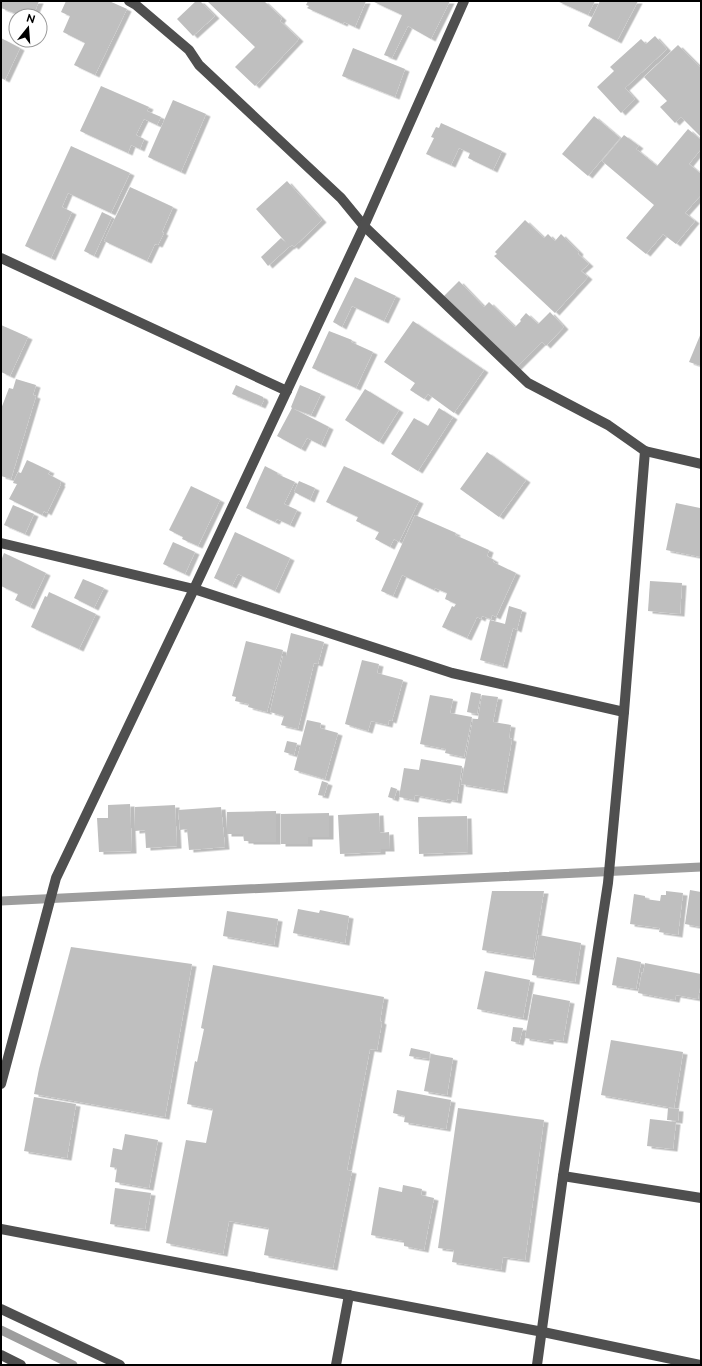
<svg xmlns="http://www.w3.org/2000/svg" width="702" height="1366" viewBox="0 0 702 1366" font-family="Raleway,sans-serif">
  <defs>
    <filter id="shadow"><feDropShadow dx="4.5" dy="2.5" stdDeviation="0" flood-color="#0004"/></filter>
  </defs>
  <rect width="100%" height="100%" fill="#fff"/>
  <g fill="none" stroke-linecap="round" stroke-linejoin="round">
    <g stroke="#9d9d9d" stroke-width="9">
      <polyline points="1,901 701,867"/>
      <polyline points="1,1330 73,1365"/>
    </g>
  </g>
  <g fill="#bfbfbf" filter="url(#shadow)">
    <polygon points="1,1 39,1 33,16 22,16 1,8"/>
    <polygon points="66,1 109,1 127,9 95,75 74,65 85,43 63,32 70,16 61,12"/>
    <polygon points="196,1 200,1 215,16 193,36 177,19"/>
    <polygon points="207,1 264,1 282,18 280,21 299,39 255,86 235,67 255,47"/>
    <polygon points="308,1 366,1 355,27 344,22 343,24 307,8 309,6 306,5"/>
    <polygon points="372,1 450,1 431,39 408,26 392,58 384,55 402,15"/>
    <polygon points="557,1 595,1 588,15"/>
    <polygon points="600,1 638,1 617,41 588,26"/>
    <polygon points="655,36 667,49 625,88 635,99 621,113 597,87 614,71 610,67 641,39 646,44"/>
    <polygon points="1,38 20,48 5,80 1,78"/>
    <polygon points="678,45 701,68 701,137 681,117 675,123 660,107 667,101 644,77"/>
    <polygon points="353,48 405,69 395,97 342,76"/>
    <polygon points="101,86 149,107 147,111 161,117 157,125 144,119 136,135 144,139 140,149 131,145 128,153 80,131"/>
    <polygon points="173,100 206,114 181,172 148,157"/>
    <polygon points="594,116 620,138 588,176 562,154"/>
    <polygon points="441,123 502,151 493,170 468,158 470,153 459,148 451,165 426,154 434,138 431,137 436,127 439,128"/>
    <polygon points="688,129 701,140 701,149 689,164 701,174 701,195 685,213 695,221 676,244 663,234 646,254 626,238 654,205 602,161 624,135 639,146 636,149 657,166"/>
    <polygon points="71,146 130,173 111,213 68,193 62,207 72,212 51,258 25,246"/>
    <polygon points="287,181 322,220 294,247 292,245 290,247 256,209"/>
    <polygon points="130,187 173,207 162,232 164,233 158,245 155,244 147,261 104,241"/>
    <polygon points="102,212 112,217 94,256 84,251"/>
    <polygon points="525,220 544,238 548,234 555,241 561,234 579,252 578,254 589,264 581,271 588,277 555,313 494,256 497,254 495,252"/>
    <polygon points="281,238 290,246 268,266 261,257"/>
    <polygon points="355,277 396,296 384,321 352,306 342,327 333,322"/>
    <polygon points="459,281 484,307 489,302 515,327 521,321 520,320 526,313 538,324 550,312 564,327 546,346 542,342 516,368 443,297"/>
    <polygon points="413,321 484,370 454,413 428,394 424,399 410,390 415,383 384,362"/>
    <polygon points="1,325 28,337 10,376 1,372"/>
    <polygon points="329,331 352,340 351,342 373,352 356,388 312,368"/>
    <polygon points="701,333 701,366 689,362"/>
    <polygon points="16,379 36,385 33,395 36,396 11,479 1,476 1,409 9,388 13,389"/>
    <polygon points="236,385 263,397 264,400 261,406 232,394"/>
    <polygon points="300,385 321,394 311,415 294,409 329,427 321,445 307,438 301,449 277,436 292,408 291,407"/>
    <polygon points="365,389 399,410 379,442 345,420"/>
    <polygon points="439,408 453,417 418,471 391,454 414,418 428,426"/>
    <polygon points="487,452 526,480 499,517 460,489"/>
    <polygon points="27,460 50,471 48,474 61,481 60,484 61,484 47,513 44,511 42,515 9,499 17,484 13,483 18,472 21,473"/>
    <polygon points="265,466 278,473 277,474 295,482 284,504 297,510 290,525 277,519 275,522 246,508"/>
    <polygon points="344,466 419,501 399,542 394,539 390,547 375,539 379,532 356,521 358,517 326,502"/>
    <polygon points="299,481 315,488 310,500 294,492"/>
    <polygon points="191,486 220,500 198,546 182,539 183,537 169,530"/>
    <polygon points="676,503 700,508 701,504 701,557 666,550"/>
    <polygon points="13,505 34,514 25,534 4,525"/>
    <polygon points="415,515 456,533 455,535 489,550 487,556 494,560 493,562 516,573 496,617 492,615 491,619 482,616 481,619 477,617 467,638 442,627 452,606 454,607 456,604 445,599 447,593 435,588 434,590 402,575 393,596 381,591"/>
    <polygon points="235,532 290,558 275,591 238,574 232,586 214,578"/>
    <polygon points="173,542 195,552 185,574 163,564"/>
    <polygon points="4,553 46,573 30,607 15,600 18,594 1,586 1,561"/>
    <polygon points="83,579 104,588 94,608 74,598"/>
    <polygon points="650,581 682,583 680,614 648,611"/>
    <polygon points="49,592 96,614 79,649 31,627 45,596 47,597"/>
    <polygon points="509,606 522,610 517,630 513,628 503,666 480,660 490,620 505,624"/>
    <polygon points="291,633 324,642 318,664 314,663 298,729 281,725 284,716 270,712 283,656 286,656"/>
    <polygon points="246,641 283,650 267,712 248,707 249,704 235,701 236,697 232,696"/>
    <polygon points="362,660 379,664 377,673 403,680 392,721 389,720 388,725 371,721 368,731 345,724"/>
    <polygon points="471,692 481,694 477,714 467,712"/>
    <polygon points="430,695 453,699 450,713 472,717 464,757 445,753 446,749 420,744"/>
    <polygon points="482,695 498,697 493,722 511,725 509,738 512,739 503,791 461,784 473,719 478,719"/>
    <polygon points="307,720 321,723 320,728 338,733 325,779 294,770"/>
    <polygon points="287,741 297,743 294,755 284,752"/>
    <polygon points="421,759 462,766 457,801 447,799 446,801 415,795 414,800 399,797 404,768 419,770"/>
    <polygon points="322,781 328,783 324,796 318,795"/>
    <polygon points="391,787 397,789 394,799 388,797"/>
    <polygon points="130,804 132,851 99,852 97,818 108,818 108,805"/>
    <polygon points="175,805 177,846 146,848 145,830 135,831 135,807"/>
    <polygon points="221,807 225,847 189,850 187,829 180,830 178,810"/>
    <polygon points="276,811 276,842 249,842 249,841 244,841 243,834 227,834 227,812"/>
    <polygon points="329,813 329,837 308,837 308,844 281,844 281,814"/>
    <polygon points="379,813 380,833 389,832 390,849 381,849 381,852 340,854 338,815"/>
    <polygon points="467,816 468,852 419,854 418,817"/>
    <polygon points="690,890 701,892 701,927 685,924"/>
    <polygon points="492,891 544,891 533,958 482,950"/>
    <polygon points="666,891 683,893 678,935 659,932 660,928 630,924 634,894 645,896 645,899 660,901 661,895 666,895"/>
    <polygon points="298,909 319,913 320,910 349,916 345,943 293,933"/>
    <polygon points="227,911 278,919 274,945 223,936"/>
    <polygon points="539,935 581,943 575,982 532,975"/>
    <polygon points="71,947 192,964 165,1117 34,1094 39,1069"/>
    <polygon points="617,957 641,962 636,989 612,985"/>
    <polygon points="645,963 701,974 701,982 698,999 676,995 675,1000 638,993 642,972 643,973"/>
    <polygon points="213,965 384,997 380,1021 382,1022 377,1050 370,1049 347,1170 352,1171 333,1268 264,1255 269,1228 229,1221 223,1254 166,1243 186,1140 206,1143 213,1109 187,1104 195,1061 197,1062 204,1029 201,1028"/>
    <polygon points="485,971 530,980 523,1018 477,1009"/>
    <polygon points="533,994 570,1001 563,1041 549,1039 549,1042 525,1038"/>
    <polygon points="513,1027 523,1028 519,1043 511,1041"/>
    <polygon points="611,1040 683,1052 674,1108 601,1095"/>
    <polygon points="411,1048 430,1052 429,1059 409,1056"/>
    <polygon points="431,1054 453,1058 447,1095 424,1091"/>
    <polygon points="397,1090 451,1100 446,1129 404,1122 405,1116 393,1113"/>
    <polygon points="34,1097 76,1104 67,1158 24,1151"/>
    <polygon points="458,1108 544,1120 525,1260 503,1257 501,1270 452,1262 454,1250 438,1248"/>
    <polygon points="668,1108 679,1109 678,1121 667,1120"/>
    <polygon points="650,1119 676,1122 673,1149 647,1146"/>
    <polygon points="125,1134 158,1140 149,1188 115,1182 117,1168 110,1167 113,1148 122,1150"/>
    <polygon points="403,1185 422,1189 421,1195 434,1198 424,1250 404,1246 404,1241 371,1235 379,1187 402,1192"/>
    <polygon points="115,1188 151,1193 145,1229 110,1224"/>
  </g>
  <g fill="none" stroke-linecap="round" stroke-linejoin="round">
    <g stroke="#4f4f4f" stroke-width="10">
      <polyline points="129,1 136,5 189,50 199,65 341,198 364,226 528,383 608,425 645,451 701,464"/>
      <polyline points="1,258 287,391"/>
      <polyline points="1,543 194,589 452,673 624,712"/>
      <polyline points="1,1084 56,878 194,589 364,226 464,1"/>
      <polyline points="563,1176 701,1198"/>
      <polyline points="1,1229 543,1332 700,1365"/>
      <polyline points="1,1309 120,1365"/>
      <polyline points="1,1355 21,1365"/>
      <polyline points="336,1365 349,1295"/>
      <polyline points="537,1365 563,1176 608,883 624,712 645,451"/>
    </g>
  </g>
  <rect width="702" height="1366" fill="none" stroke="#000000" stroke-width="4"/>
  <g transform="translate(28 28) rotate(17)"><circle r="19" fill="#ffffff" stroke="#999999"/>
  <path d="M0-3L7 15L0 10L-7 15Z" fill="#000000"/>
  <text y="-6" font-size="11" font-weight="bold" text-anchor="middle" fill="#000000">N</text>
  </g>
</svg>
